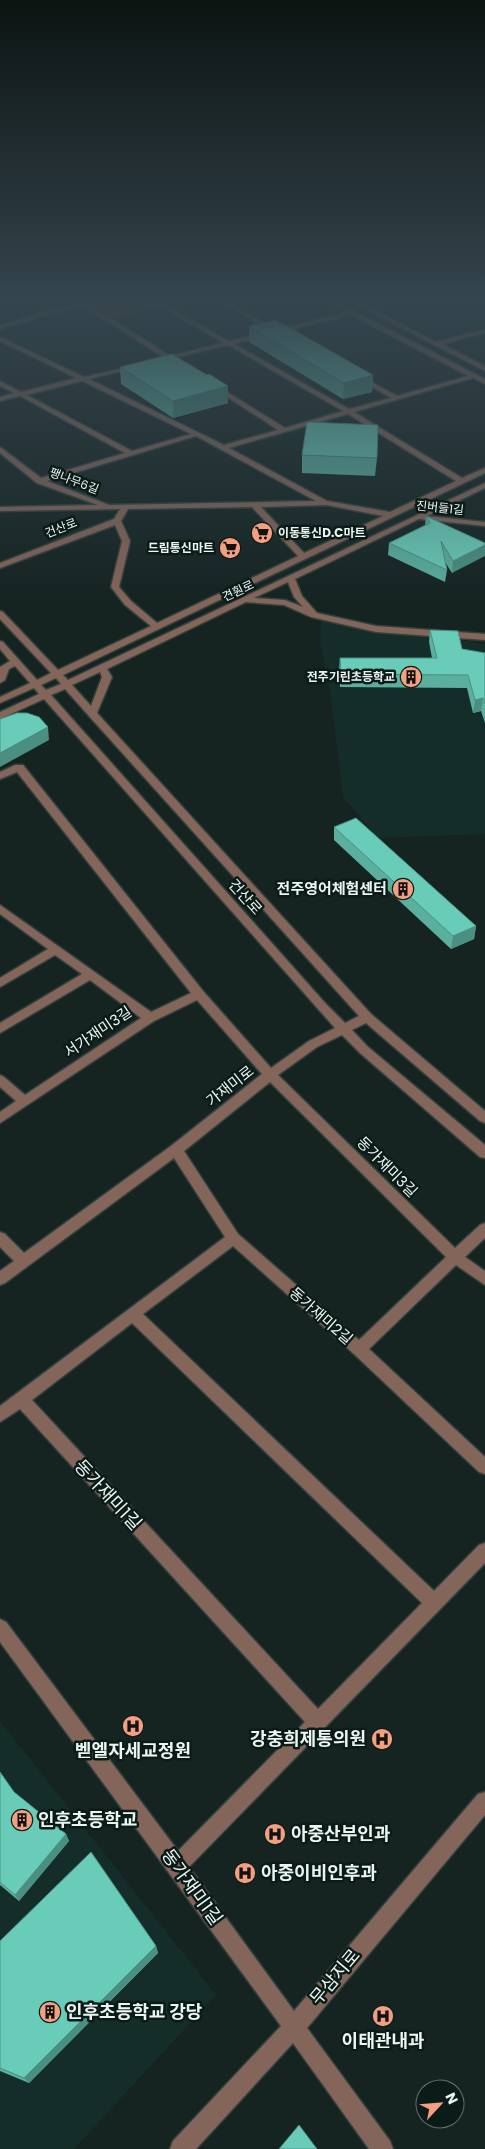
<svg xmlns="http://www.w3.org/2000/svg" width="485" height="2149" viewBox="0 0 485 2149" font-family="Poppins,'Noto Sans KR',sans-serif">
  <rect width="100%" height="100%" fill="#152421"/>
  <g fill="#142d28">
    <polygon points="321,618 485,644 485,834 378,838 343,797 330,690 320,643"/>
    <polygon points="0,1721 216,1995 74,2149 0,2149"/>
  </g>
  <polygon fill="#6b341e" points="86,303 158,303 164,306 108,319"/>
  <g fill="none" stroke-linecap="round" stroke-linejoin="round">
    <g stroke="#33413e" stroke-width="3">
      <g id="minor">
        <path d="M75,303H87L170,356L223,343L155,303H162L229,341L270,331L224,303H231L276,330L346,312L330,303H338L485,379V384L473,378L354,412L462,478L485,468V473L63,675L68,680L485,483V488L427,516L485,522V526L419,519L295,579L302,596L317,613L376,626L485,634V640L376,632L311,617L284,605L246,602L107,669L112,677L97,713L371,1014L485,1111V1123L480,1121L366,1023L352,1030L368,1047L485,1145V1158L480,1157L360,1053L342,1035L317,1047L278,1075L455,1248L480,1225L485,1223V1238L465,1257L485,1271V1285L456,1265L369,1349L485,1457V1474L479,1472L354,1354L233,1246L143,1314L434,1591L479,1545L485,1543V1563L189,1867L294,2011L478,1794L485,1792V1815L307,2028L390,2141L393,2149H369L293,2043L196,2149H170L173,2141L281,2026L0,1642V1619L6,1622L178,1851L305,1722L20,1409L0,1422V1406L225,1237L174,1158L5,1283L0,1285V1271L14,1261L0,1247V1232L5,1234L24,1253L171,1146L262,1074L197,1000L154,1021L0,1123V1112L16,1101L0,1087V1075L4,1077L25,1095L141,1018L90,980L0,1033V1023L82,974L55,955L0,987V978L48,949L0,914V905L151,1012L191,993L17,772L0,779V772L15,765H23L203,991L271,1068L309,1041L335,1028L44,699L0,719V712L39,694L34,688L0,703V697L30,683L15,666L9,669L5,680L0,683V667L10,661L0,649V641L3,642L37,680L51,673L0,619V611L3,612L58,670L151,626L125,605L111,587L122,541L115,525L0,568V563L114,519L120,509L0,511V507L98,505L37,483L0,453V447L41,478L125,453L20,396L0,401V397L14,393L0,386V381L21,392L76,378L0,341V337L84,377L138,365V367L89,379L224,445L278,430L212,387V385H216L285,428L343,411L228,345L174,358L175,360L172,362L168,360L158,361V359L163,357L82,305L0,329V325ZM351,315L468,376L397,396L359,375H355V377L391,398L349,409L234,344ZM82,381L191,434L132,451L27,395ZM348,414L456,481L390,512L327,501L229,448ZM196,436L316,501L109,505L47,481ZM327,505L383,516L304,553L261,507ZM252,507L298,556L157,623L131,601L119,587L130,541L121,521L128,509ZM288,582L294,597L303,607L285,600L254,598ZM100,672L102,677L91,706L72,685ZM56,678L61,684L46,690L41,685ZM65,689L89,716L359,1016L345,1023L326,1004L51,695ZM270,1082L446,1257L359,1340L238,1234L184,1151ZM132,1323L422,1603L318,1709L32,1400Z"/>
        <polygon points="353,303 361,303 436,342 485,329 485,333 442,344 485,366 485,371"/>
      </g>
    </g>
    <use href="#minor" fill="#846559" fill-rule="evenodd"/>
  </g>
  <g fill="#5aaf9f">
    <polygon points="249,326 373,375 372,392 343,399 249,342"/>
    <polygon points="120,367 228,403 173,418 121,384"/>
    <polygon points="302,455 377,458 375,476 302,473"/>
    <polygon points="426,516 485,543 452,573 445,562 447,570 445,582 388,555 389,543 425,525"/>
    <polygon points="430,630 462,649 485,653 485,723 481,711 473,713 467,688 340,687 339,670 340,658 432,658 429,642"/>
    <polygon points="334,827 476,926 474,939 451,949 334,840"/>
    <polygon points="0,1772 14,1792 66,1834 69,1841 19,1901 0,1885"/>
    <polygon points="0,1941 156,1946 158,1953 29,2083 0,2071"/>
  </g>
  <g fill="#4a8f82">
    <polygon points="373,375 372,392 343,399 344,383"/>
    <polygon points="228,386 228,403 173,418 173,401"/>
    <polygon points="485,545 485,556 452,573 453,561"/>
    <polygon points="483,698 481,711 473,713 475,700"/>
    <polygon points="48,727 49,740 0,767 0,753"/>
    <polygon points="476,926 474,939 451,949 453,936"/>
    <polygon points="66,1834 69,1841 19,1901 15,1895"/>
    <polygon points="156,1946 158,1953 29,2083 24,2078"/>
  </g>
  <g fill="#69ccb9" stroke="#4a8f82">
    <polygon points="276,320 373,375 344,383 249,326"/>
    <polygon points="172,354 207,375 209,374 228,386 173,401 120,367"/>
    <polygon points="307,422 378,425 377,458 302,455"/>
    <polygon points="426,516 485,543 485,545 453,561 441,541 447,570 389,543 430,523"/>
    <polygon points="430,630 458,631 462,649 485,653 485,704 483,698 475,700 468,675 341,674 340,658 437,658"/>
    <polygon points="17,713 27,713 39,717 48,727 0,753 0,719"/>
    <polygon points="356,818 476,926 453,936 334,827"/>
    <polygon points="0,1772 14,1792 66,1834 15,1895 0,1882"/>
    <polygon points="91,1852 156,1946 24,2078 0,2068 0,1941"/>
    <polygon points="299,2125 317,2149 279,2149"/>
  </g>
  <linearGradient id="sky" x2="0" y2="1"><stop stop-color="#0c1412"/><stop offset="0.5" stop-color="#35454e"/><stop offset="1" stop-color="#35454e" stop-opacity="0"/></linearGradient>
  <rect width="485" height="604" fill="url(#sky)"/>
  <defs>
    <g id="supermarket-disc" transform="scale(1.125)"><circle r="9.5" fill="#f2a080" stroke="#0b1b18"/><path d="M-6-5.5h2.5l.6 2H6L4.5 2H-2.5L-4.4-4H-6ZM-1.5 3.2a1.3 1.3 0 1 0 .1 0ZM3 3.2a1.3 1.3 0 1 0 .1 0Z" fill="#111"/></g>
    <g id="building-disc" transform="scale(1.125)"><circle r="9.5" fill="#f2a080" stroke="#0b1b18"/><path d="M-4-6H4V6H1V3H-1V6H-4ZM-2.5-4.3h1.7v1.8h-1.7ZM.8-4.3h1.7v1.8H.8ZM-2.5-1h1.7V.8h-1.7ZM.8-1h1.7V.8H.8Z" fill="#111"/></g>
    <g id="hospital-disc" transform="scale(1.125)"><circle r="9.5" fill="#f2a080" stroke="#0b1b18"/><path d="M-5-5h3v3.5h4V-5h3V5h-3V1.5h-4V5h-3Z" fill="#111"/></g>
  </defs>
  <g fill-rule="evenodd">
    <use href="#supermarket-disc" x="262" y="533"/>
    <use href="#supermarket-disc" x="230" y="548"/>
    <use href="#building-disc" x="411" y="677"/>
    <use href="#building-disc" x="403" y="889"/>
    <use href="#hospital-disc" x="133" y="1726"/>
    <use href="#hospital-disc" x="382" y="1739"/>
    <use href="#building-disc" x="22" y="1820"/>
    <use href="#hospital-disc" x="275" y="1834"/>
    <use href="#hospital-disc" x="245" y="1873"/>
    <use href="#building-disc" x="50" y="2012"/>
    <use href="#hospital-disc" x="383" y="2016"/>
  </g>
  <g text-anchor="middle" stroke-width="5" stroke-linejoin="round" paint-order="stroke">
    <g font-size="12" fill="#ebf5f2" stroke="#0b1b18">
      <text transform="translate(74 481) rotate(21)" y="4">팽나무6길</text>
      <text transform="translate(440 508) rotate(6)" y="4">진버들1길</text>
      <text transform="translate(61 528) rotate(-21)" y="4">건산로</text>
      <text transform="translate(238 591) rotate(-25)" y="4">견훤로</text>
    </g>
    <g font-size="12" font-weight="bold" fill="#ebf5f2" stroke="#0b1b18" text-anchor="end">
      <text x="278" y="537" text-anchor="start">이동통신D.C마트</text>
      <text x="214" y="552">드림통신마트</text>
      <text x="395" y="681">전주기린초등학교</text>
    </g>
    <g font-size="15" font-weight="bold" fill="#ebf5f2" stroke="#0b1b18" text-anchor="end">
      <text x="387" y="894">전주영어체험센터</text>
    </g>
    <g font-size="15" fill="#ebf5f2" stroke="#0b1b18">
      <text transform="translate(245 897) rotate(48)" y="5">건산로</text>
      <text transform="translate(98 1032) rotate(-34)" y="5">서가재미3길</text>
      <text transform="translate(230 1086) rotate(-38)" y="5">가재미로</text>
      <text transform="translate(387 1167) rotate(45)" y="5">동가재미3길</text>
      <text transform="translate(321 1316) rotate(41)" y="5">동가재미2길</text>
    </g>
    <g font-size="18" fill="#ebf5f2" stroke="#0b1b18">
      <text transform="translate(108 1495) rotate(47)" y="6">동가재미1길</text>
      <text transform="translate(192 1887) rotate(54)" y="6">동가재미1길</text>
      <text transform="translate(335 1977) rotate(-50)" y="6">무삼지로</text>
    </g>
    <g font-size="18" font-weight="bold" fill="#ebf5f2" stroke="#0b1b18" text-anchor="start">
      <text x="366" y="1745" text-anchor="end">강충희제통의원</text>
      <text x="133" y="1757" text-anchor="middle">벧엘자세교정원</text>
      <text x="38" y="1826">인후초등학교</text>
      <text x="291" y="1840">아중산부인과</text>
      <text x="261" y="1879">아중이비인후과</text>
      <text x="66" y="2018">인후초등학교 강당</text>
      <text x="383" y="2047" text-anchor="middle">이태관내과</text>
    </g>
  </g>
  <g transform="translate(440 2104) rotate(64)"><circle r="24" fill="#0b1b18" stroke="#65726f"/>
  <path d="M0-4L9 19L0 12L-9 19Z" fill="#f2a080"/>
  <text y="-8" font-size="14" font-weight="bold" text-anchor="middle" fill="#ebf5f2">N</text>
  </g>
</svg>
